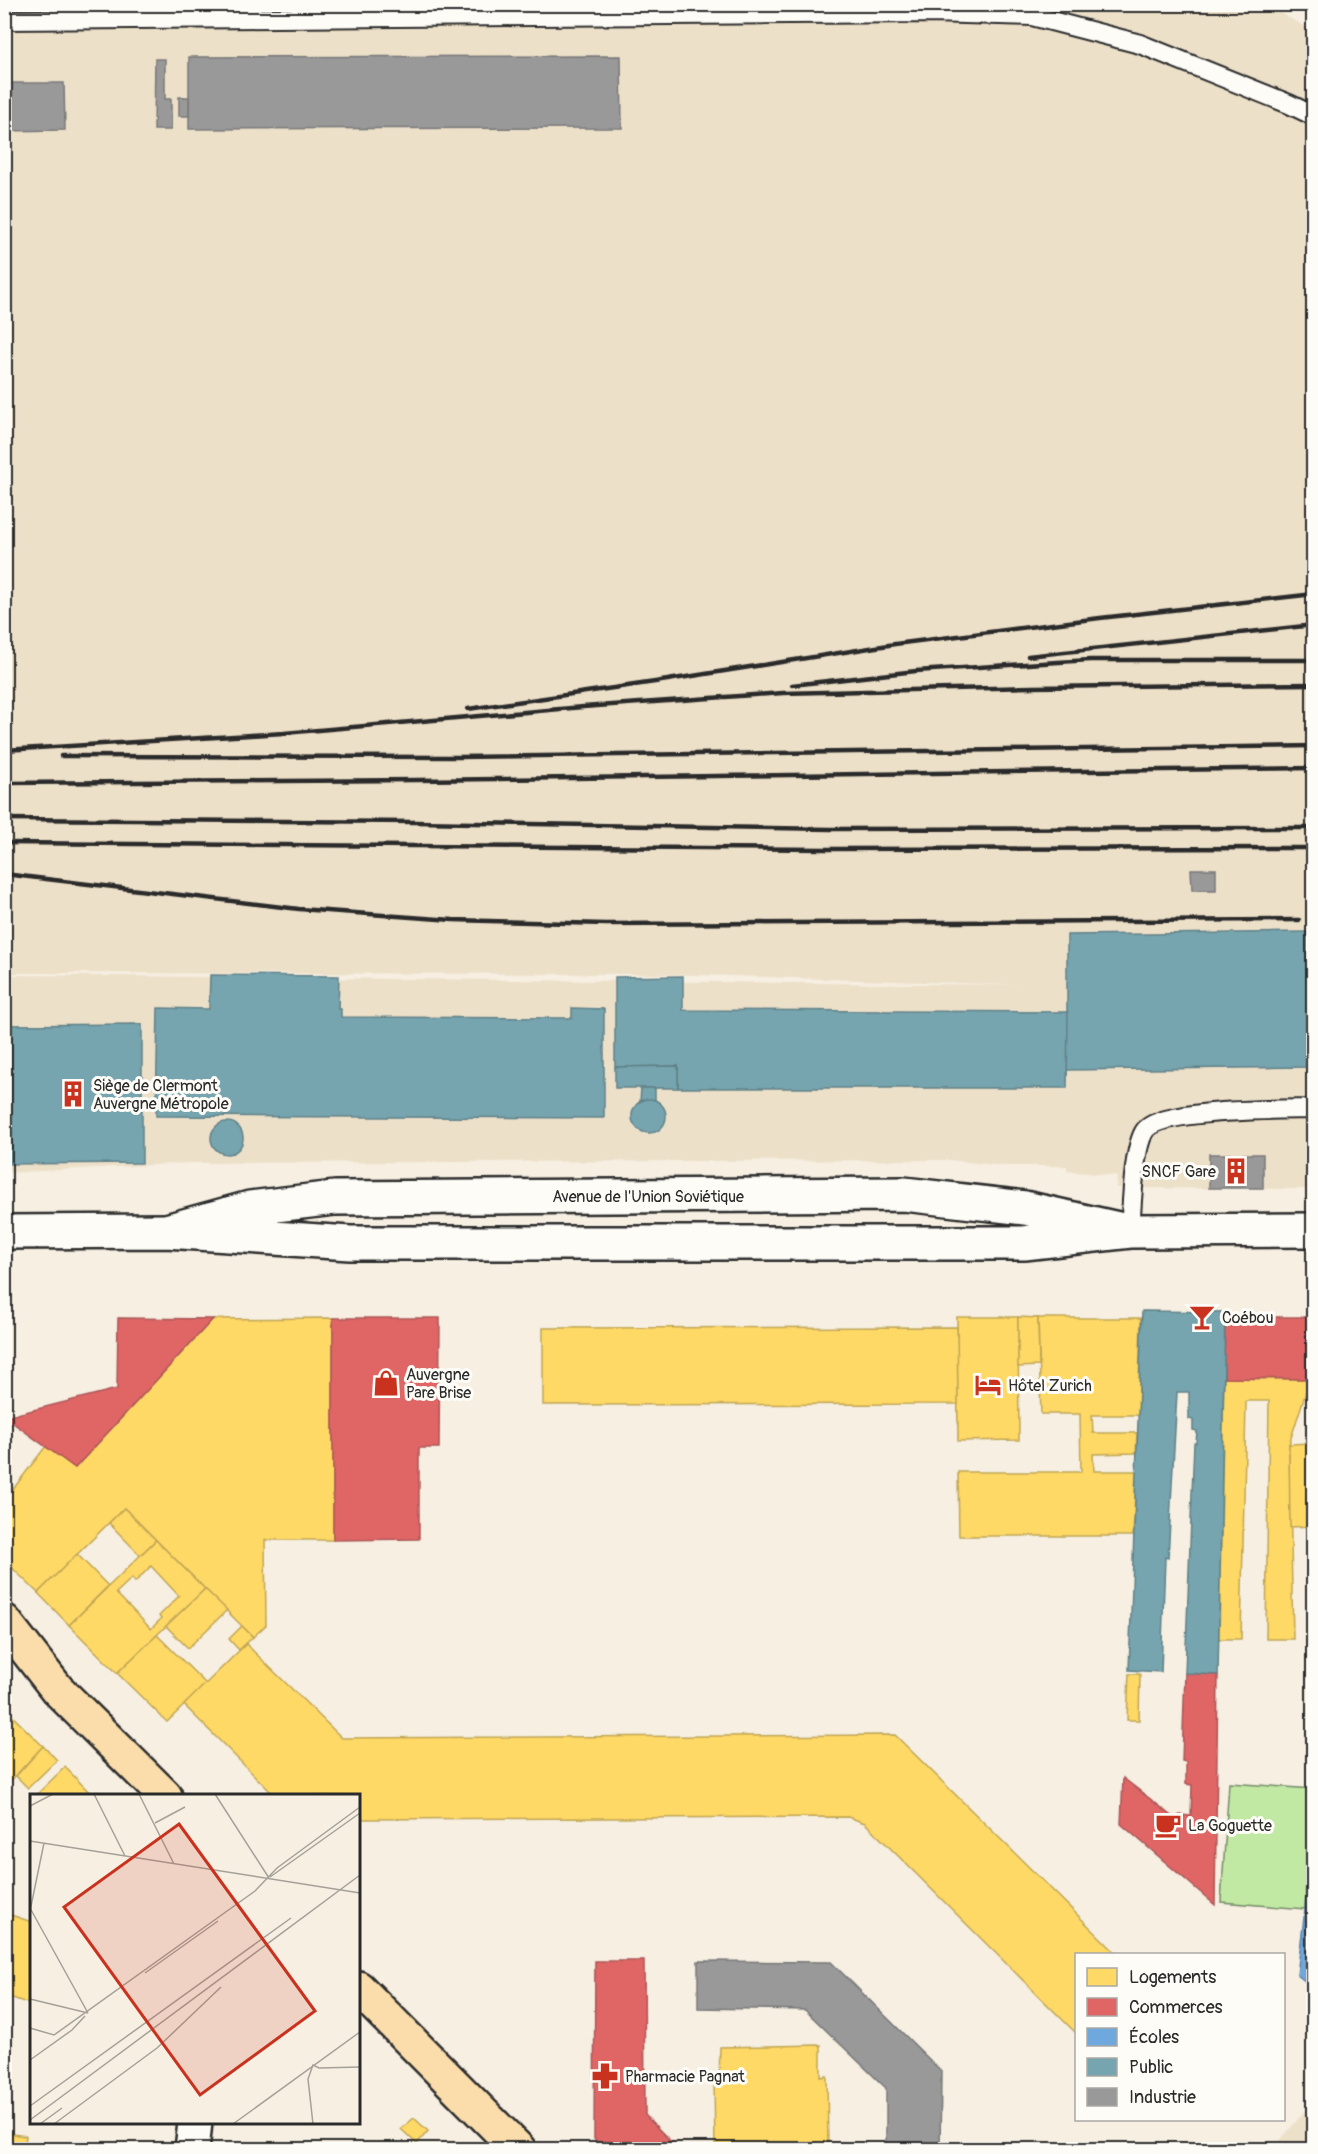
<svg xmlns="http://www.w3.org/2000/svg" width="1318" height="2154" viewBox="0 0 1318 2154" font-family="Pangolin,sans-serif">
  <rect width="100%" height="100%" fill="#f6efe2"/>
  <filter id="ink" filterUnits="userSpaceOnUse"><feTurbulence type="fractalNoise" baseFrequency=".0167" numOctaves="2"/><feDisplacementMap in="SourceGraphic" scale="12" xChannelSelector="R" yChannelSelector="G"/><feConvolveMatrix kernelMatrix="1 2 1 2 8 2 1 2 1" color-interpolation-filters="sRGB"/></filter>
  <g filter="url(#ink)">
    <g fill="#ede0c9">
      <polygon points="1264,4 1313,31 1313,1189 1116,1188 1117,1176 1067,1171 1067,1166 1005,1166 949,1160 189,1163 5,1173 5,975 1020,985 664,974 5,973 5,5"/>
      <polygon points="1313,2101 1313,2149 1273,2149"/>
    </g>
    <polygon fill="#c1e9a4" stroke="#768a68" stroke-width="1.5" points="1229,1783 1313,1789 1305,1909 1221,1902"/>
    <g fill="#ffd966" stroke="#bfa554" stroke-width="1.5" fill-rule="evenodd">
      <polygon points="957,1317 1018,1317 1019,1440 958,1441"/>
      <polygon points="1018,1317 1038,1318 1039,1366 1018,1367"/>
      <polygon points="333,1318 333,1540 265,1540 266,1625 253,1637 124,1508 38,1593 4,1560 4,1501 46,1446 75,1468 213,1319"/>
      <polygon points="1038,1318 1141,1318 1138,1415 1092,1415 1093,1433 1137,1433 1136,1453 1093,1454 1094,1471 1136,1471 1133,1536 959,1536 958,1472 1081,1472 1080,1414 1041,1414"/>
      <polygon points="957,1327 958,1404 543,1405 543,1328"/>
      <polygon points="1224,1378 1310,1379 1289,1444 1293,1639 1266,1639 1269,1401 1246,1401 1241,1639 1219,1639"/>
      <polygon points="1314,1443 1314,1526 1290,1527 1289,1444"/>
      <polygon points="124,1508 156,1540 140,1555 109,1523"/>
      <path d="M156,1540L205,1589L117,1673L69,1625ZM151,1566L179,1596L159,1616L161,1619L151,1629L116,1593L132,1578L135,1582Z"/>
      <polygon points="77,1554 108,1586 69,1625 38,1593"/>
      <polygon points="205,1589 227,1610 188,1648 166,1626"/>
      <polygon points="242,1626 253,1637 239,1650 229,1639"/>
      <polygon points="157,1635 206,1684 167,1722 117,1673"/>
      <polygon points="246,1644 342,1738 895,1735 1117,1954 1076,1954 1076,2033 865,1823 848,1817 358,1819 358,1796 275,1796 184,1705"/>
      <polygon points="1129,1674 1140,1674 1139,1720 1127,1720"/>
      <polygon points="4,1708 43,1746 4,1788"/>
      <polygon points="43,1746 57,1760 28,1788 16,1776"/>
      <polygon points="65,1767 93,1796 35,1796"/>
      <polygon points="4,1908 10,1910 8,1914 32,1922 32,2005 4,1995"/>
      <polygon points="821,2045 821,2077 827,2076 828,2149 715,2150 714,2079 719,2079 720,2047"/>
      <polygon points="414,2118 428,2131 417,2144 401,2129"/>
      <polygon points="4,2133 26,2136 24,2150 4,2150"/>
    </g>
    <g fill="#e06666" stroke="#aa5454" stroke-width="1.5">
      <polygon points="1225,1317 1311,1317 1310,1379 1224,1378"/>
      <polygon points="1311,1317 1314,1317 1314,1379 1310,1379"/>
      <polygon points="118,1318 213,1319 75,1468 5,1417 117,1389"/>
      <polygon points="333,1318 440,1318 439,1448 419,1448 419,1539 333,1540"/>
      <polygon points="1185,1673 1218,1675 1215,1905 1121,1824 1123,1778 1175,1818 1180,1815 1191,1816 1192,1785 1186,1784 1186,1762 1182,1761"/>
      <polygon points="595,1961 644,1961 645,2115 679,2150 605,2150 594,2139"/>
    </g>
    <polygon fill="#6fa8dc" stroke="#5b82a7" stroke-width="1.5" points="1314,1798 1314,1988 1297,1975 1305,1909"/>
    <g fill="#76a5af" stroke="#608087" stroke-width="1.5">
      <polygon points="1310,932 1314,932 1314,1067 1067,1070 1067,935"/>
      <polygon points="210,975 339,976 338,1009 341,1009 341,1017 572,1018 572,1008 604,1009 604,1118 156,1116 158,1008 209,1009"/>
      <polygon points="683,976 683,1010 1068,1012 1067,1088 678,1088 678,1066 615,1067 615,977"/>
      <polygon points="142,1024 142,1163 4,1164 4,1025"/>
      <polygon points="678,1066 678,1088 615,1088 615,1067"/>
      <polygon points="641,1088 655,1088 655,1100 642,1100 640,1102"/>
      <circle cx="649" cy="1116" r="17"/>
      <circle cx="227" cy="1138" r="16"/>
      <polygon points="1142,1311 1225,1312 1218,1675 1185,1673 1194,1443 1196,1443 1197,1431 1193,1430 1193,1420 1189,1419 1189,1392 1177,1392 1168,1558 1165,1557 1161,1672 1129,1670"/>
    </g>
    <g fill="#999" stroke="#787878" stroke-width="1.5">
      <polygon points="621,56 622,128 189,129 189,57"/>
      <polygon points="155,59 165,59 165,99 171,99 171,130 154,130"/>
      <polygon points="4,83 64,83 65,130 4,131"/>
      <rect x="179" y="97" width="10" height="19"/>
      <polygon points="1191,869 1216,869 1216,890 1192,890"/>
      <rect x="1209" y="1154" width="54" height="34"/>
      <polygon points="698,1961 831,1962 941,2071 940,2150 886,2150 886,2088 805,2010 698,2008"/>
    </g>
    <g fill="none" stroke-linecap="round" stroke-linejoin="round">
      <g stroke="#2b2b2b" stroke-width="22">
        <g id="service">
          <polyline points="4,20 930,13 1032,16 1140,44 1289,104 1314,116"/>
          <path d="M1130,1231C1132,1207 1133,1151 1144,1132C1157,1108 1285,1110 1314,1109"/>
        </g>
      </g>
      <g stroke="#2b2b2b" stroke-width="38">
        <g id="minor">
          <polyline points="170,1230 250,1208 335,1198 904,1194 1025,1208 1123,1230"/>
          <polyline points="192,2150 195,2122"/>
        </g>
      </g>
      <g stroke="#2b2b2b" stroke-width="38">
        <polyline id="tertiary" points="4,1232 166,1231 350,1243 1024,1243 1130,1231 1314,1230"/>
      </g>
      <g stroke="#2b2b2b" stroke-width="38">
        <g id="primary">
          <polyline points="4,1621 57,1689 165,1796"/>
          <polyline points="358,1988 519,2150"/>
        </g>
      </g>
      <use href="#service" stroke="#fdfcf7" stroke-width="18"/>
      <use href="#minor" stroke="#fdfcf7" stroke-width="33"/>
      <use href="#tertiary" stroke="#fdfcf7" stroke-width="33"/>
      <use href="#primary" stroke="#faddab" stroke-width="33"/>
      <g stroke="#2b2b2b" stroke-width="4.5">
        <polyline points="1028,656 1314,625"/>
        <polyline points="792,685 916,671 1090,660 1314,660"/>
        <polyline points="468,709 655,682 895,644 1100,618 1314,594"/>
        <polyline points="4,750 284,733 583,707 783,693 1032,687 1314,684"/>
        <polyline points="61,756 459,757 1314,746"/>
        <polyline points="4,783 417,780 1314,768"/>
        <polyline points="4,819 416,822 831,829 1314,828"/>
        <polyline points="4,843 828,849 1314,848"/>
        <polyline points="4,874 299,909 453,920 606,924 1299,920"/>
      </g>
    </g>
  </g>
  <defs>
    <g id="building-bare" transform="scale(2.07)"><path d="M-4-6H4V6H1V3H-1V6H-4ZM-2.5-4.3h1.7v1.8h-1.7ZM.8-4.3h1.7v1.8H.8ZM-2.5-1h1.7V.8h-1.7ZM.8-1h1.7V.8H.8Z" fill="#c8321e" stroke="#fdfcf7" stroke-width="2.5" paint-order="stroke"/></g>
    <g id="bar-bare" transform="scale(2.07)"><path d="M-6-5H6L.8 .8V4.5H3.5V6h-7V4.5H-.8V.8Z" fill="#c8321e" stroke="#fdfcf7" stroke-width="2.5" paint-order="stroke"/></g>
    <g id="shop-bare" transform="scale(2.07)"><path d="M-5-2.5h2.3a2.7 3.5 0 0 1 5.4 0H5L5.5 6h-11ZM-1.5-2.5h3a1.5 2.3 0 0 0-3 0Z" fill="#c8321e" stroke="#fdfcf7" stroke-width="2.5" paint-order="stroke"/></g>
    <g id="hotel-bare" transform="scale(2.07)"><path d="M-6-4.5h1.5V1H6V5H4.5V3h-9V5H-6ZM-4 0a1.8 1.8 0 1 1 3.6 0ZM.5 0V-2.5h3Q6-2.5 6 0Z" fill="#c8321e" stroke="#fdfcf7" stroke-width="2.5" paint-order="stroke"/></g>
    <g id="cafe-bare" transform="scale(2.07)"><path d="M-5.5-4.5H6V0H3Q3 3.5 0 3.5H-2.5Q-5.5 3.5-5.5 0ZM3-3.2v2h1.7v-2ZM-6 4.5H4V6H-6Z" fill="#c8321e" stroke="#fdfcf7" stroke-width="2.5" paint-order="stroke"/></g>
    <g id="pharmacy-bare" transform="scale(2.07)"><path d="M-2-6h4v4h4v4h-4v4h-4v-4h-4v-4h4Z" fill="#c8321e" stroke="#fdfcf7" stroke-width="2.5" paint-order="stroke"/></g>
  </defs>
  <g fill-rule="evenodd">
    <use href="#building-bare" x="73" y="1094"/>
    <use href="#building-bare" x="1236" y="1171"/>
    <use href="#bar-bare" x="1202" y="1317"/>
    <use href="#shop-bare" x="386" y="1383"/>
    <use href="#hotel-bare" x="988" y="1385"/>
    <use href="#cafe-bare" x="1168" y="1825"/>
    <use href="#pharmacy-bare" x="605" y="2076"/>
  </g>
  <g text-anchor="middle" stroke-width="6" stroke-linejoin="round" paint-order="stroke">
    <g font-size="16" fill="#2b2b2b" stroke="#fdfcf7" text-anchor="start">
      <text x="93" y="1091">Siège de Clermont<tspan x="93" dy="18">Auvergne Métropole</tspan></text>
      <text x="1216" y="1177" text-anchor="end">SNCF Gare</text>
      <text x="1222" y="1323">Coébou</text>
      <text x="406" y="1380">Auvergne<tspan x="406" dy="18">Pare Brise</tspan></text>
      <text x="1008" y="1391">Hôtel Zurich</text>
      <text x="1188" y="1831">La Goguette</text>
      <text x="625" y="2082">Pharmacie Pagnat</text>
    </g>
    <g font-size="16" fill="#2b2b2b" stroke="#fdfcf7">
      <text x="648" y="1202">Avenue de l'Union Soviétique</text>
    </g>
  </g>
  <g transform="translate(30 1794)">
    <rect width="330" height="330" fill="#f6efe2"/>
    <path fill="none" stroke="#a5a199" stroke-width="1.5" d="M64,0L95,62M109,0L144,70M185,0L239,84M0,12L23,0M125,29L155,13M0,47L330,99M240,83L330,19M0,114L58,219M0,117L14,49M115,179L188,127M0,205L58,219M0,234L24,241L225,97L247,74L330,13M0,266L42,236L55,222M0,312L261,124M0,326L330,81M10,330L32,314M24,330L127,254L191,193M203,330L330,238M283,330L278,285L283,271L289,274L330,273"/>
    <path fill="#c8321e" fill-opacity="0.15" stroke="#c8321e" stroke-width="3" d="M149,30L285,217L170,301L34,113Z"/>
    <rect width="330" height="330" fill="none" stroke="#2b2b2b" stroke-width="3"/>
  </g>
  <rect width="1318" height="2154" fill="none" stroke="#fdfcf7" stroke-width="24"/>
  <rect x="12" y="12" width="1294" height="2130" fill="none" stroke="#2b2b2b" stroke-width="2" filter="url(#ink)"/>
  <rect x="1075" y="1953" width="210" height="168" fill="#fdfcf7" stroke="#a9a8a5" stroke-width="1.5"/>
  <rect x="1087" y="1968" width="30" height="18" fill="#ffd966" stroke="#a9a8a5" stroke-width="1.5"/>
  <text x="1129" y="1983" font-size="18" fill="#2b2b2b">Logements</text>
  <rect x="1087" y="1998" width="30" height="18" fill="#e06666" stroke="#a9a8a5" stroke-width="1.5"/>
  <text x="1129" y="2013" font-size="18" fill="#2b2b2b">Commerces</text>
  <rect x="1087" y="2028" width="30" height="18" fill="#6fa8dc" stroke="#a9a8a5" stroke-width="1.5"/>
  <text x="1129" y="2043" font-size="18" fill="#2b2b2b">Écoles</text>
  <rect x="1087" y="2058" width="30" height="18" fill="#76a5af" stroke="#a9a8a5" stroke-width="1.5"/>
  <text x="1129" y="2073" font-size="18" fill="#2b2b2b">Public</text>
  <rect x="1087" y="2088" width="30" height="18" fill="#999999" stroke="#a9a8a5" stroke-width="1.5"/>
  <text x="1129" y="2103" font-size="18" fill="#2b2b2b">Industrie</text>
</svg>
